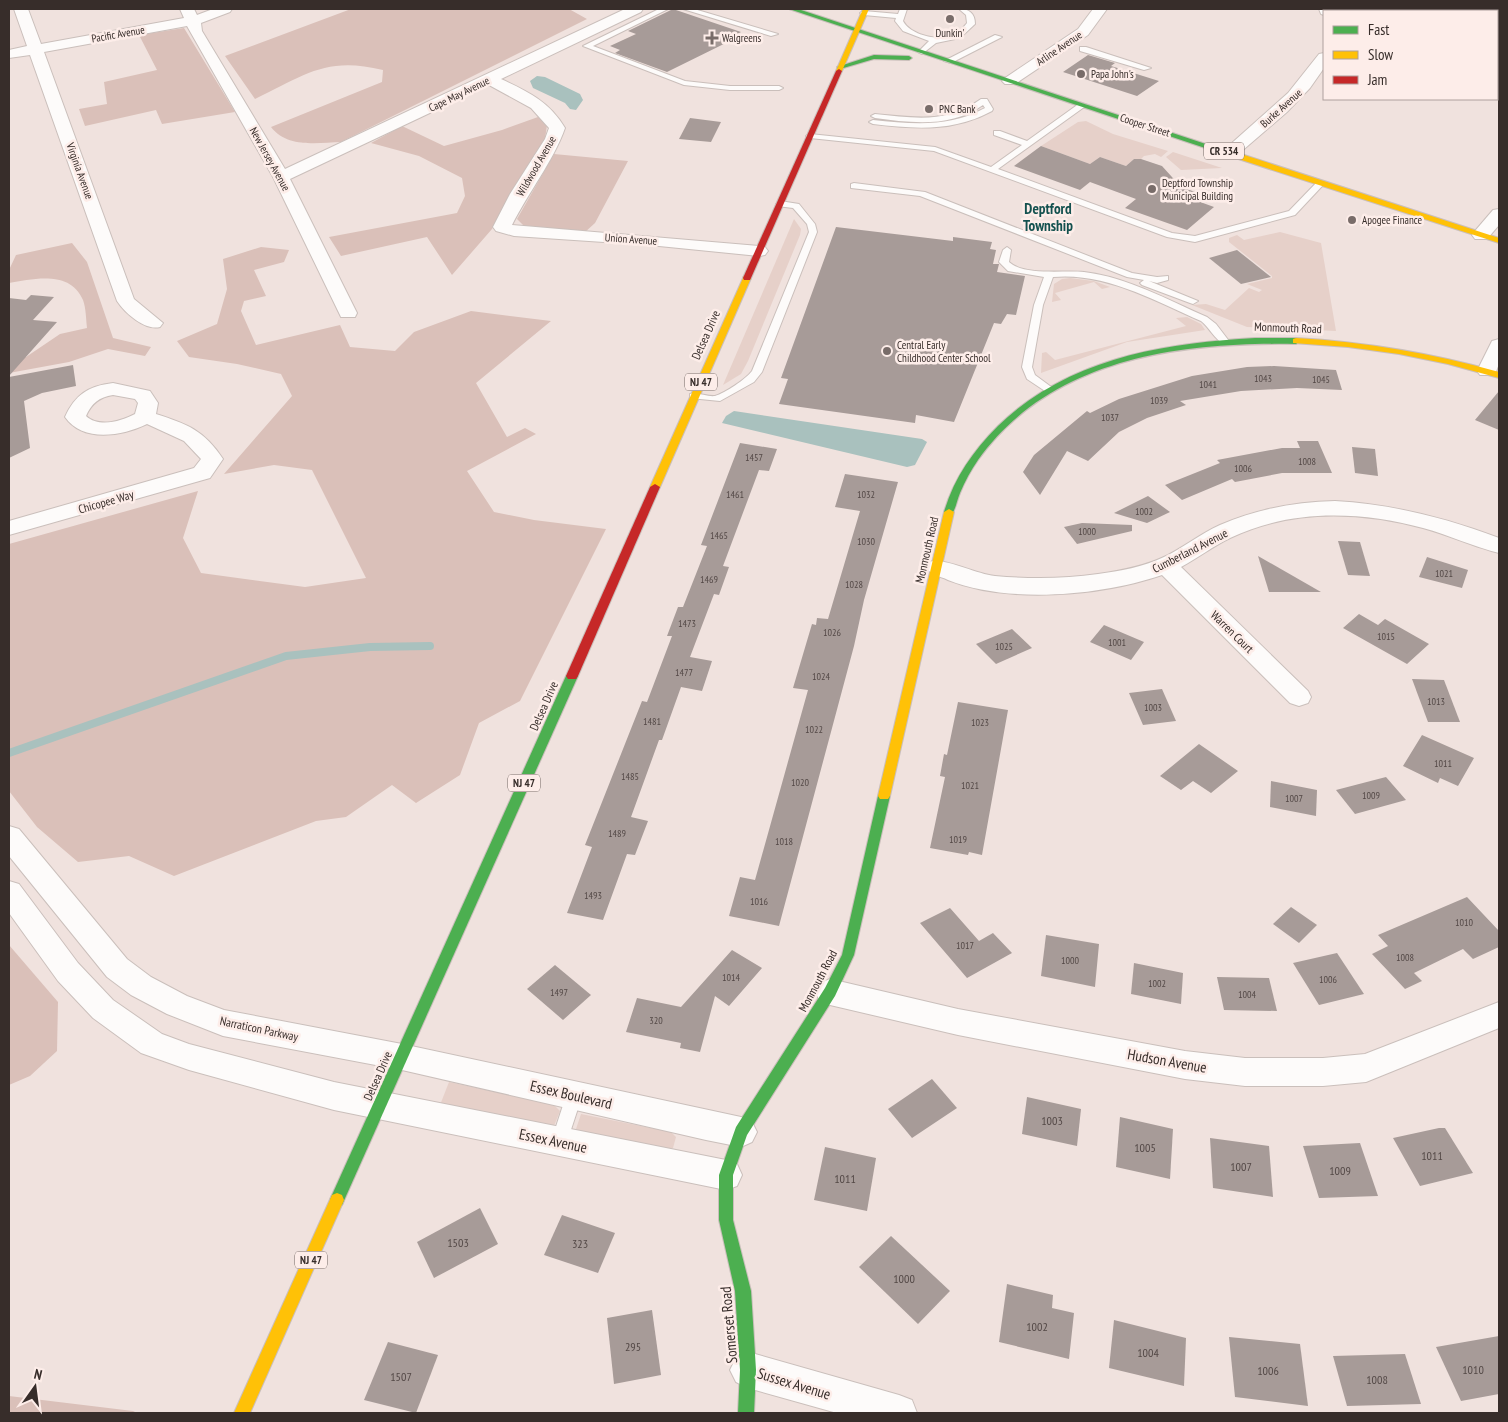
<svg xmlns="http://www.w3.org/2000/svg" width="1508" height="1422" viewBox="0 0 1508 1422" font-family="'PT Sans Narrow',sans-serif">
  <rect width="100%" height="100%" fill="#f0e2de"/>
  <g fill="#e6d0c9">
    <polygon points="1086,121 1113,134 1168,151 1161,157 1155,154 1144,156 1141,159 1134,159 1126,166 1100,157 1090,164 1041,146 1078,122"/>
    <polygon points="1173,152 1222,168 1181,170 1166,157"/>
    <polygon points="794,219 801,229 800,235 748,361 741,374 723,385"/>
    <polygon points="1280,232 1321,243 1336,331 1247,327 1192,305 1206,304 1225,310 1249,288 1259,292 1262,290 1247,284 1272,278 1272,276 1229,242 1229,238 1237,235 1244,240"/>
    <polygon points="1070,278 1094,281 1110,287 1102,289 1094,282 1055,293 1061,300 1052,302 1054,284 1062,279"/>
    <polygon points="1187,317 1201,324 1205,330 1127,342 1041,373 1042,353 1046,352 1055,360 1186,326 1176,318"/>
    <polygon points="449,1082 554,1105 560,1111 554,1126 440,1105"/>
    <polygon points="581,1114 671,1132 676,1137 673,1148 662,1151 575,1132"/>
  </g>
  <g fill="#dac0b9">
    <path d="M351,9H569L587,19L341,142C317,143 287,148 271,127L382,82L383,70C326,56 305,75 255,99L225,56Z"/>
    <polygon points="184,28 235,112 162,124 156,110 85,126 79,109 107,104 104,82 157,70 139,35"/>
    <polygon points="538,117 547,125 545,139 492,229 452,275 427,237 341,256 329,237 457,213 465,196 462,178 419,156 371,143 402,126 444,146 502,130"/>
    <polygon points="554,154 628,161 595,223 584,233 527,229 517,219"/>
    <path d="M72,243L87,262L113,338L151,347L145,356L108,349L69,362L9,373V357H26L60,334L87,328C86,319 86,308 83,300C70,270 34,279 9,283V270L16,255Z"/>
    <polygon points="261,247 289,250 284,262 254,270 266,296 244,301 241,311 256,345 340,325 350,347 395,351 414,332 471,311 551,321 476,383 507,437 525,428 536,434 467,471 494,512 534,520 606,529 520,701 479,723 460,775 416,803 392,785 346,817 316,821 174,876 129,856 78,862 37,827 9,791 9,544 198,491 183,538 201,573 305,587 366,578 312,470 274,465 224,474 292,396 281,374 237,364 189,357 177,341 217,324 227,289 223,259"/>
    <polygon points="9,945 58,1002 57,1051 30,1076 9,1085"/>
    <polygon points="9,1396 133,1411 137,1413 9,1413"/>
  </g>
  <g fill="#a9c1be">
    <polygon points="537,76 545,77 580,94 583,100 576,110 570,109 565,103 533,88 530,81"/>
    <polygon points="734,411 922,439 927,442 915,465 907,467 722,423 726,416"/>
  </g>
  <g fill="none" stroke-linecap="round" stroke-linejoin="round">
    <polyline stroke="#a9c1be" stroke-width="8" points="9,753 286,656 370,647 430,646"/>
  </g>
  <g fill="#a79b98">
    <polygon points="673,9 741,32 737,34 740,36 667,72 615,53 620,50 610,46 636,34 628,31"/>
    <polygon points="1088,55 1115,63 1111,66 1159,81 1137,96 1063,72"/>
    <polygon points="690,118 721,122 711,142 679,139"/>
    <polygon points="1041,146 1090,164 1100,157 1126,166 1134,159 1141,159 1162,166 1181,187 1198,193 1192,199 1214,207 1187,230 1125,208 1136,199 1090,182 1080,190 1014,166"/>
    <polygon points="836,227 953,241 953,237 992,242 990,249 996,250 993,264 999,264 997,272 1025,276 1016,315 1007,314 1001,324 994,323 954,422 916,415 915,423 779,404 788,379 781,378"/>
    <polygon points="1237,250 1271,277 1241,284 1209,258"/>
    <polygon points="31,295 54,297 33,320 57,322 9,376 9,298 26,300"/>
    <polygon points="73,365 76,386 42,393 24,401 30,448 9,458 9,377"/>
    <polygon points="1274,366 1336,370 1342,390 1297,388 1241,391 1180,401 1186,405 1147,418 1119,432 1088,461 1067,451 1040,495 1023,472 1034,455 1087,411 1090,413 1119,399 1192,376 1247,367"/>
    <polygon points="1499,391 1499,430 1475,420"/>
    <polygon points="1297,441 1318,441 1332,473 1282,473 1235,482 1232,479 1182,500 1165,485 1220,463 1217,460 1282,448 1300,448"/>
    <polygon points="740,443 777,449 769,471 759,470 723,566 729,567 719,595 714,594 690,657 712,661 702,691 681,687 662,740 659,740 631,817 648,821 635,855 627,854 603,920 567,913 592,847 585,845 642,701 647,702 672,636 667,636 678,607 683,607 707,546 701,545"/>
    <polygon points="1352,447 1375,449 1378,476 1355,473"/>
    <polygon points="845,474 898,482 864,600 854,646 779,926 729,916 740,877 755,880 808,690 793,688 812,624 816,625 817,618 828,619 860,511 835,507"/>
    <polygon points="1148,496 1170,512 1147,523 1114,513"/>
    <polygon points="1082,523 1132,525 1132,531 1077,544 1064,527"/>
    <polygon points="1338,541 1360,542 1370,576 1348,575"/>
    <polygon points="1258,556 1321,592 1269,592"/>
    <polygon points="1427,557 1468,570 1462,588 1419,577"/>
    <polygon points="1359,614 1378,625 1385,619 1429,644 1407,664 1343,628"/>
    <polygon points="1104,625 1144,642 1131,660 1090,642"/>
    <polygon points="1012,629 1032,648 996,664 976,644"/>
    <polygon points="1412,679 1444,680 1460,722 1428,722"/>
    <polygon points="1162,689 1176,721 1143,725 1129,693"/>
    <polygon points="958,702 1008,710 982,855 969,852 968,855 930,848 945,777 940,776 944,754 947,755"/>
    <polygon points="1422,735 1474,758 1458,786 1440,778 1438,783 1403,766"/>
    <polygon points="1199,744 1238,771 1211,793 1193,781 1181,790 1160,776"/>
    <polygon points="1386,777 1406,800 1355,814 1336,790"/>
    <polygon points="1271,781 1317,790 1316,816 1270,807"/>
    <polygon points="1467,897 1499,931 1499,947 1473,959 1463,949 1414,973 1422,981 1405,989 1372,954 1388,946 1378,935"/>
    <polygon points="1291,907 1317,925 1299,943 1273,924"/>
    <polygon points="950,908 979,941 993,933 1012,953 967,978 920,923"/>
    <polygon points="1046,935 1099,944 1095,987 1041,976"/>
    <polygon points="732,950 762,968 729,1006 715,996 700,1052 680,1048 681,1043 626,1032 637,998 681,1007"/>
    <polygon points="1337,953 1364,994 1319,1005 1293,963"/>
    <polygon points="1134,963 1183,973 1181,1004 1131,994"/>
    <polygon points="555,965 591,995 563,1020 527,989"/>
    <polygon points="1217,977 1269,978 1277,1011 1224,1010"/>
    <polygon points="932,1079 957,1108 912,1138 888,1109"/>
    <polygon points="1027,1097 1081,1109 1077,1146 1022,1134"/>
    <polygon points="1120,1117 1173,1129 1170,1179 1116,1167"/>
    <polygon points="1439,1128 1445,1128 1473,1173 1420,1186 1393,1138"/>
    <polygon points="1210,1138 1269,1146 1273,1197 1213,1188"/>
    <polygon points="1360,1143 1378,1196 1319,1198 1303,1146"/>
    <polygon points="825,1147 876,1158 867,1211 814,1200"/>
    <polygon points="480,1208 498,1244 434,1278 417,1242"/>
    <polygon points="562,1215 615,1233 598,1273 544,1255"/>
    <polygon points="891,1236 950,1291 918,1324 859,1267"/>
    <polygon points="1007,1284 1053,1295 1052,1308 1074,1313 1069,1359 999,1342"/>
    <polygon points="652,1310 661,1375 614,1384 607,1318"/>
    <polygon points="1114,1320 1186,1338 1184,1386 1109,1368"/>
    <polygon points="1499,1336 1499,1394 1461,1401 1436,1347"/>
    <polygon points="1229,1337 1300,1344 1308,1406 1235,1397"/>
    <polygon points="388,1342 438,1355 416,1413 364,1400"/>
    <polygon points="1405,1354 1421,1404 1347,1406 1333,1356"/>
  </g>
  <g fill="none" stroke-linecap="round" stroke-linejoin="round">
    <g stroke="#cabfbb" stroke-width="2">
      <g id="lane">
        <polygon points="659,9 668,9 593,46 685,81 730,86 779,86 783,88 779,90 730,90 684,85 583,46"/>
        <polygon points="683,9 694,9 778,34 771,36"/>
        <path d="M900,9H907L903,21C911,36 941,42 955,34C960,31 964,27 967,23L966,15L959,9C969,9 975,13 975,24L960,38L936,43L922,54L918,52L929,41L903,31L895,21L896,18L864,15L860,13L864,11L898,14Z"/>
        <polygon points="995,35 1002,37 951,63 944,61"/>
        <polygon points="1080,47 1086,47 1151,68 1144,70 1080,51"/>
        <path d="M981,99H987L993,109L992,111C954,132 915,129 873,124L869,122L873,120C912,124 949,128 985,108L983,105C951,128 912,123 875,118L871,116L875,114C915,118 947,124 981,99Z"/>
        <polygon points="1080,103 1087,105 998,169 1172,233 1195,236 1289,211 1318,181 1325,183 1295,215 1195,242 1167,237 934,151 810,138 806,136 810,134 935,147 991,167 1022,145 994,135 994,131 1000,131 1027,141"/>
        <polygon points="854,183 925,192 1132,273 1157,277 1168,276 1168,280 1157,283 1149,281 1198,301 1193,304 1190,303 1142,285 1140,283 1144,280 1127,277 920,196 851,188 851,184"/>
        <path d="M780,201L799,204L815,224L817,232L762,372L754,382L720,401L690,398V394C698,392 707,397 715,396C725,393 746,379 752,371L809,232L807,224L793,208L777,206L776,204Z"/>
        <path d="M1007,247L1011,250L1009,262C1024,276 1063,270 1084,272C1127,277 1168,300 1207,317L1216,324L1229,341L1224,344C1215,340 1209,327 1201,321C1155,301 1105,272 1053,277L1043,305L1032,367L1035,375L1054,389L1053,391H1045L1027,379L1022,367L1034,305L1044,277L1008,271L999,262L1003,250Z"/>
        <polygon points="574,1089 579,1091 582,1096 567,1142 565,1147 559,1149 553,1147 551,1142 566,1096 569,1091"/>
      </g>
    </g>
    <g stroke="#cabfbb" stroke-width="2">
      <g id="street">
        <path d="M14,9H28L41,44L184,18L180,9H194L197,15L213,9H232L230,12L201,23L202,31L285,169L625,9H643L641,12L501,79C527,91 550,102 565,128C554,160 528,193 512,225L759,246L765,247L768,251L765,255L759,256L649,245L514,236L496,231L493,227L510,194L545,139L549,128L531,108L489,85L290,179L357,313L355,317H341L273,177L187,26L44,52L134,299L163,323L160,327C145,331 125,313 117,301L30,55L9,58V50L27,46Z"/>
        <polygon points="1093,9 1107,9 1088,35 1015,84 1005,84 1002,81 1005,78 1078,29"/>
        <polygon points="1319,9 1333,9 1333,11 1324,11 1324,15 1321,14"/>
        <polygon points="1324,53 1324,68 1310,88 1287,112 1236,156 1224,156 1222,153 1224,150 1288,93 1319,54"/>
        <polygon points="1499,209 1499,225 1487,239 1475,239 1472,235 1475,231 1493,210"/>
        <path d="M1499,339C1500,351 1501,365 1494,375H1480L1477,371L1492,341Z"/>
        <path d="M113,383L150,391L158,403L156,414C187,424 204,430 223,459L210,478L9,535V521L194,468L201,459L184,441L147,424C122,436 83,443 65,417C75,395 88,386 113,383ZM113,395L135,399L138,403L135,414C122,421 99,428 86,416C91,404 99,397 113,395Z"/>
        <path d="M1335,501C1392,504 1446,518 1499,538V553C1474,547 1449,535 1423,528C1359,511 1291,509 1230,538C1213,546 1198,558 1181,567L1308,691L1311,697L1308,703L1299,706L1290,703L1162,575C1100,596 1009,604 948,580C940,576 930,575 926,567L929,562C944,557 975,574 995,576C1029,579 1064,579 1098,574C1120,571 1143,567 1164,557C1183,548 1200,534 1220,525C1257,509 1295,502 1335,501Z"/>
        <polygon points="9,826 19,829 127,959 151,977 187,996 224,1010 402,1044 741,1117 752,1122 757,1132 752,1142 741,1147 706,1140 402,1070 223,1036 167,1014 131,995 107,977 9,856"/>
        <polygon points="9,881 19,884 78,963 113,1000 162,1034 189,1044 334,1082 726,1160 737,1164 742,1175 737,1186 726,1190 334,1110 189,1070 141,1053 93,1018 58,981 9,913"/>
        <polygon points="830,979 958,1009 1185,1051 1245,1058 1323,1058 1365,1054 1499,1002 1499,1028 1366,1082 1323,1086 1245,1086 1185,1079 958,1035 830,1005 820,1001 815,992 820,983"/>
        <polygon points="748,1352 899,1395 912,1400 917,1413 837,1413 748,1388 736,1382 730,1370 736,1358"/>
      </g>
    </g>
    <g stroke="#cabfbb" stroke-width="2">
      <g id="fast">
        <polygon points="789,9 798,9 1233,153 1226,155"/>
        <polygon points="874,55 909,56 912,58 909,60 874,59 840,69 837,67"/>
        <path d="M1255,338H1296L1300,341L1296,344C1180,342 1051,358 978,460C971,470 965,481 960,493C957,500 956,508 952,514H946L944,512C954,478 973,451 998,426C1067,359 1162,343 1255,338Z"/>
        <polygon points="572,672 578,676 342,1205 337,1207 332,1205 330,1200 332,1195 566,676"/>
        <polygon points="884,791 888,793 890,796 854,955 835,996 747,1135 733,1175 733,1220 751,1291 756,1370 754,1413 738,1413 740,1370 735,1291 719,1220 719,1175 736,1127 825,988 842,955 878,796 880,793"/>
      </g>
    </g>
    <g stroke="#cabfbb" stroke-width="2">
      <g id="slow">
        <polygon points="863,9 869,9 842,71 837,72 836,71"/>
        <polygon points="1226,151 1232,151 1499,238 1499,243 1226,155"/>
        <polygon points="744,276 750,276 751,278 660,487 655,490 652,489 650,487"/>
        <path d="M1296,338C1365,342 1432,353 1499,372V378L1448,364L1399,354L1348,347L1293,343V339Z"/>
        <polygon points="949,509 954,512 890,796 888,799 880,799 878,796 944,512"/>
        <polygon points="337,1193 342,1195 344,1200 250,1413 234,1413 332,1195"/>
      </g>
    </g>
    <g stroke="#cabfbb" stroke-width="2">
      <g id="jam">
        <polygon points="839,69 842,71 751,278 750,280 744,280 743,278 836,71"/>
        <polygon points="655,484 660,487 578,676 576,679 568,679 566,676 650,487"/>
      </g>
    </g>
    <use href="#lane" fill="#fdfbfa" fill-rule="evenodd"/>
    <use href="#street" fill="#fdfbfa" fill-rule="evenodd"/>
    <use href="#fast" fill="#4caf50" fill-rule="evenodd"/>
    <use href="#slow" fill="#ffc107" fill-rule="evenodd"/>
    <use href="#jam" fill="#c62828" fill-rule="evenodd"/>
  </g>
  <g fill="#786c69" stroke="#fdede9" stroke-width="2">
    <circle cx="950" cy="19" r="5"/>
    <path d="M709.5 30.5h5v5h5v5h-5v5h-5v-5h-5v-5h5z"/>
    <circle cx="1081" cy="74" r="5"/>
    <circle cx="929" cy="109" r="5"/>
    <circle cx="1152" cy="189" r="5"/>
    <circle cx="1352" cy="220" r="5"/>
    <circle cx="887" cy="351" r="5"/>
  </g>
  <g text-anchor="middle" stroke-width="5" stroke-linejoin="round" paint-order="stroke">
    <g font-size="10" fill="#534846">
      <text x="1263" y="382">1043</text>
      <text x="1321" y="383">1045</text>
      <text x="1208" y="388">1041</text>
      <text x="1159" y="404">1039</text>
      <text x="1110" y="421">1037</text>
      <text x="754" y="461">1457</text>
      <text x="1307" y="465">1008</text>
      <text x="1243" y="472">1006</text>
      <text x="735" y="498">1461</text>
      <text x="866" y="498">1032</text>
      <text x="1144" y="515">1002</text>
      <text x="1087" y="535">1000</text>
      <text x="719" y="539">1465</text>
      <text x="866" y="545">1030</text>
      <text x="1444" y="577">1021</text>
      <text x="709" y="583">1469</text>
      <text x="854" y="588">1028</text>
      <text x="687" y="627">1473</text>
      <text x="832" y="636">1026</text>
      <text x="1386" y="640">1015</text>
      <text x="1117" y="646">1001</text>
      <text x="1004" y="650">1025</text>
      <text x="684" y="676">1477</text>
      <text x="821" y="680">1024</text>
      <text x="1436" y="705">1013</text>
      <text x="1153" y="711">1003</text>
      <text x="652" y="725">1481</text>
      <text x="980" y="726">1023</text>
      <text x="814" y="733">1022</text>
      <text x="1443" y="767">1011</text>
      <text x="630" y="780">1485</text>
      <text x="800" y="786">1020</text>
      <text x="970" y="789">1021</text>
      <text x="1371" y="799">1009</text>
      <text x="1294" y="802">1007</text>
      <text x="617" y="837">1489</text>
      <text x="958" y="843">1019</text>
      <text x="784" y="845">1018</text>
      <text x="593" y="899">1493</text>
      <text x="759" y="905">1016</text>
      <text x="1464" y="926">1010</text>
      <text x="965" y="949">1017</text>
      <text x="1405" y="961">1008</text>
      <text x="1070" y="964">1000</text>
      <text x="731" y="981">1014</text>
      <text x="1328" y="983">1006</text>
      <text x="1157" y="987">1002</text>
      <text x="559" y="996">1497</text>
      <text x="1247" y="998">1004</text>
      <text x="656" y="1024">320</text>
    </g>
    <g font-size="11" fill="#372d2a" stroke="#fdede9" text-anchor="start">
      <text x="950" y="37" text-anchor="middle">Dunkin'</text>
      <text x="722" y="42">Walgreens</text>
      <text x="1091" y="78">Papa John's</text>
      <text x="939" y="113">PNC Bank</text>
      <text x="1162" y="187">Deptford Township<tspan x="1162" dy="13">Municipal Building</tspan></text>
      <text x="1362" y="224">Apogee Finance</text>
      <text x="897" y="349">Central Early<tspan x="897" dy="13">Childhood Center School</tspan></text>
    </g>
    <g font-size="11" fill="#372d2a" stroke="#fdede9">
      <text transform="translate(118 34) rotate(-10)" y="4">Pacific Avenue</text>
      <text transform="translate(1059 48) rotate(-34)" y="4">Arline Avenue</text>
      <text transform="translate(459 94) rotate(-26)" y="4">Cape May Avenue</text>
      <text transform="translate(1281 108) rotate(-42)" y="4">Burke Avenue</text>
      <text transform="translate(1145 125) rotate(18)" y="4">Cooper Street</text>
      <text transform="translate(270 159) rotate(61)" y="4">New Jersey Avenue</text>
      <text transform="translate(536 166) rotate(-60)" y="4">Wildwood Avenue</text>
      <text transform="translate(80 171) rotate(70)" y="4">Virginia Avenue</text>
      <text transform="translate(631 239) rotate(4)" y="4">Union Avenue</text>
    </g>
    <g fill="#fdede9" stroke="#726763" stroke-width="1">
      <rect x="1204" y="142.5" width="40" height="17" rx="4"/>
      <rect x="685" y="373.5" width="32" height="17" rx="4"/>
      <rect x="508" y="774.5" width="32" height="17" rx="4"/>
      <rect x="295" y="1251.5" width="32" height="17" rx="4"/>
    </g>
    <g font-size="11" font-weight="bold" fill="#372d2a">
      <text x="1224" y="155">CR 534</text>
      <text x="701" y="386">NJ 47</text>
      <text x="524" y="787">NJ 47</text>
      <text x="311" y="1264">NJ 47</text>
    </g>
    <g font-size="12" fill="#372d2a" stroke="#fdede9">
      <text transform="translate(1288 328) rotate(2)" y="4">Monmouth Road</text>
      <text transform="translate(706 335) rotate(-66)" y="4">Delsea Drive</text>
      <text transform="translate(106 502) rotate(-16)" y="4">Chicopee Way</text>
      <text transform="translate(927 550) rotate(-77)" y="4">Monmouth Road</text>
      <text transform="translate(1190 551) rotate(-27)" y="4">Cumberland Avenue</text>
      <text transform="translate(1232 632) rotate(44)" y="4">Warren Court</text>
      <text transform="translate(544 706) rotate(-66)" y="4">Delsea Drive</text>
      <text transform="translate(818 981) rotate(-62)" y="4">Monmouth Road</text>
      <text transform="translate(259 1029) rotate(12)" y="4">Narraticon Parkway</text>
      <text transform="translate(378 1076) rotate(-66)" y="4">Delsea Drive</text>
    </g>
    <g font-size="12" fill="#534846">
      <text x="1052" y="1125">1003</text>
      <text x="1145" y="1152">1005</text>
      <text x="1432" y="1160">1011</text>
      <text x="1241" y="1171">1007</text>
      <text x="1340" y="1175">1009</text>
      <text x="845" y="1183">1011</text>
      <text x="458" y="1247">1503</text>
      <text x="580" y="1248">323</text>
      <text x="904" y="1283">1000</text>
      <text x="1037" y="1331">1002</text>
      <text x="633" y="1351">295</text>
      <text x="1148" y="1357">1004</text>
      <text x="1473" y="1374">1010</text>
      <text x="1268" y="1375">1006</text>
      <text x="401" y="1381">1507</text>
      <text x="1377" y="1384">1008</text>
    </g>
    <g font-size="15" font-weight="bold" fill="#14514f" stroke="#fdede9">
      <text x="1048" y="214">Deptford<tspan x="1048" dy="17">Township</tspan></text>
    </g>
    <g font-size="15" fill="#372d2a" stroke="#fdede9">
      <text transform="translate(1167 1061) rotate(10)" y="5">Hudson Avenue</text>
      <text transform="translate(571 1095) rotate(13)" y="5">Essex Boulevard</text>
      <text transform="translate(553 1141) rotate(12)" y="5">Essex Avenue</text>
      <text transform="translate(729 1325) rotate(-95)" y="5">Somerset Road</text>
      <text transform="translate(794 1384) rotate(17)" y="5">Sussex Avenue</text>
    </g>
  </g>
  <rect width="1508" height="1422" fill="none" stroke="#372d2a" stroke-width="20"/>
  <rect x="1323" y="10" width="175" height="90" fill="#fdede9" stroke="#aea09d"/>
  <rect x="1333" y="26" width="25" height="8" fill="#4caf50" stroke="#aea09d"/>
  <text x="1368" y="35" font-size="15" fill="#372d2a">Fast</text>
  <rect x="1333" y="51" width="25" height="8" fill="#ffc107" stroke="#aea09d"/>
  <text x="1368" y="60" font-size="15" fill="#372d2a">Slow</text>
  <rect x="1333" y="76" width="25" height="8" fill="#c62828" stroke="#aea09d"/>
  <text x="1368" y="85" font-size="15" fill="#372d2a">Jam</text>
  <g transform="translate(35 1387) rotate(14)" stroke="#fdede9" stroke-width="4" paint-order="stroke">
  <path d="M0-4L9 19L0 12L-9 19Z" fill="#372d2a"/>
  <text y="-8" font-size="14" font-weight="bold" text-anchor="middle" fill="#372d2a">N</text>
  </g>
</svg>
